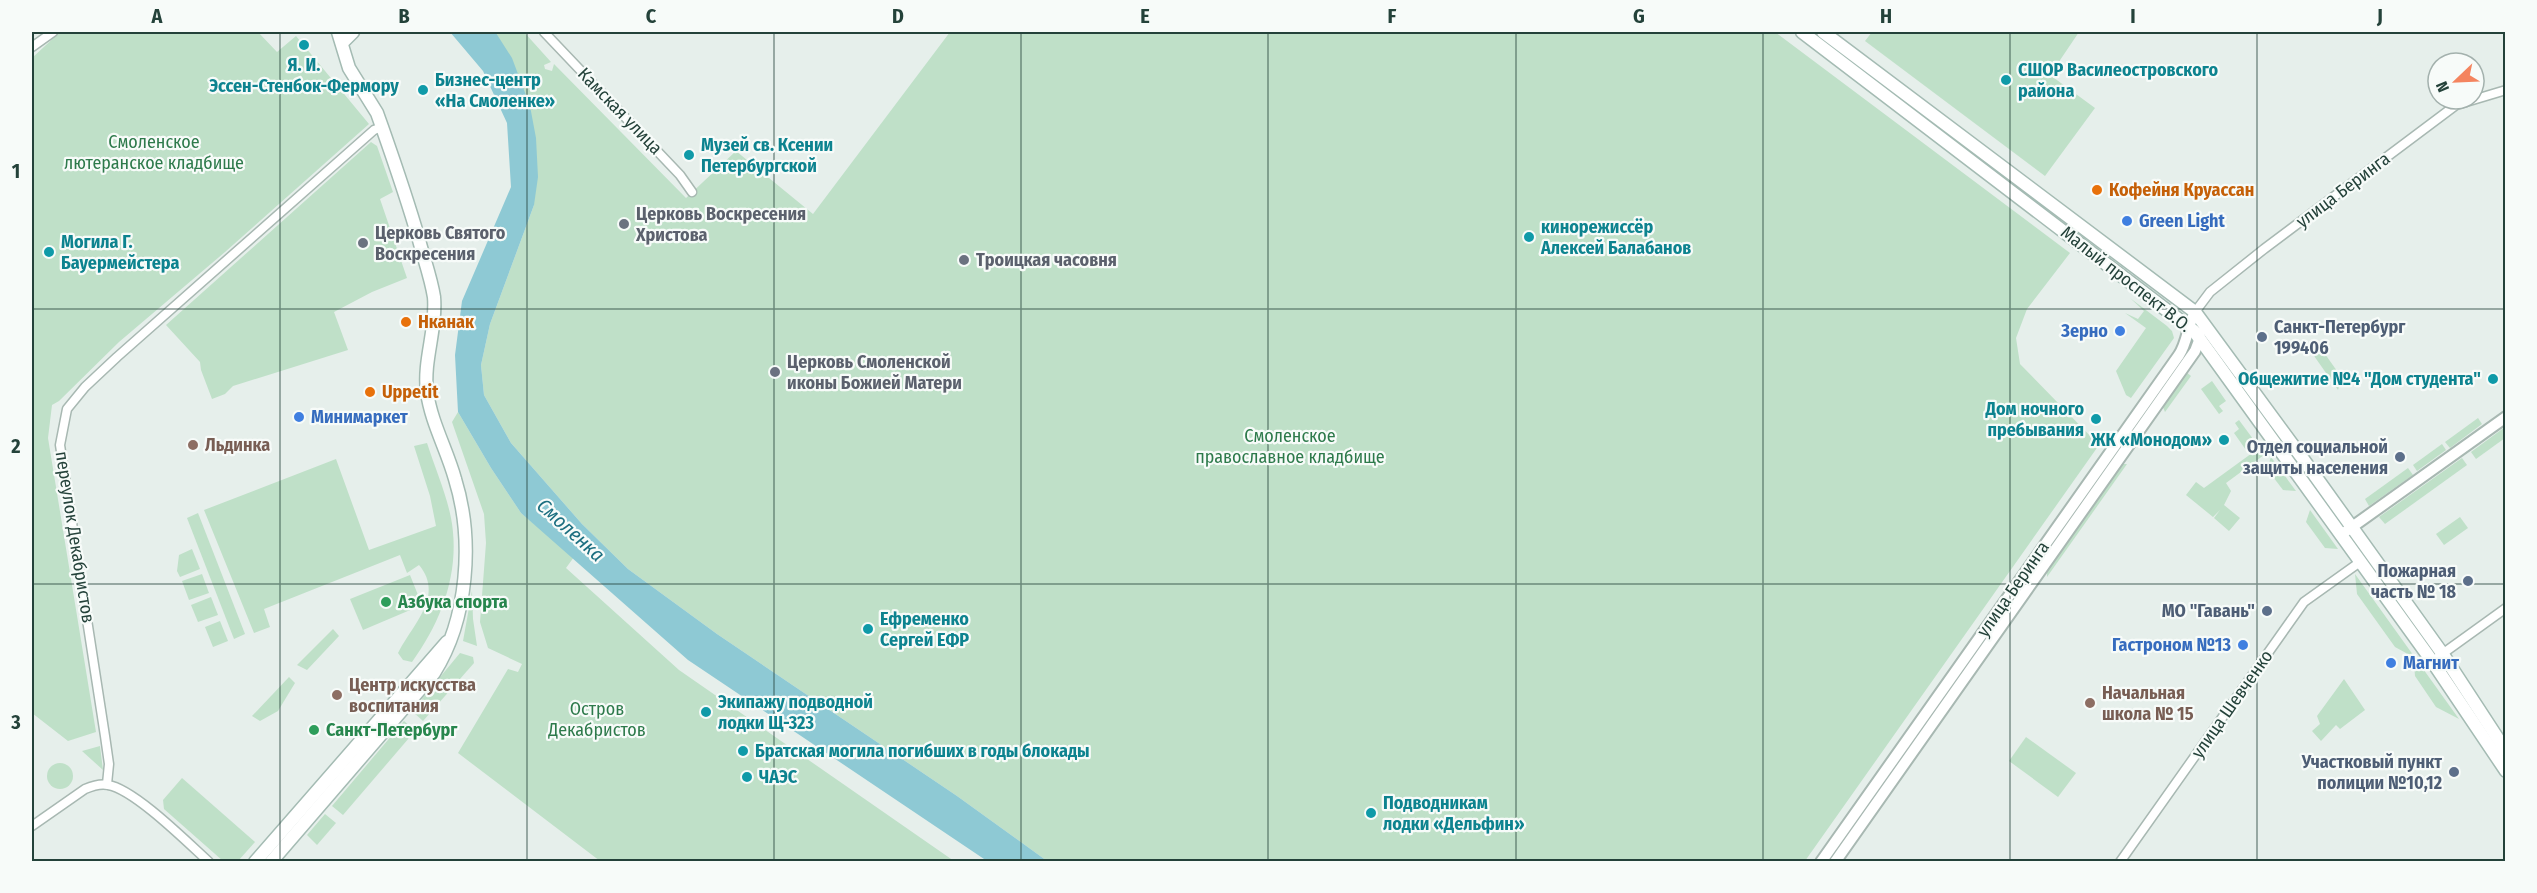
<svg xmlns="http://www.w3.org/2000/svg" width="2537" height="893" viewBox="0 0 2537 893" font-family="'Fira Sans Condensed',sans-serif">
  <rect width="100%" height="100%" fill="#e6efeb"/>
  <g fill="#bfe0c8">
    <polygon points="60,32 258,32 277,52 296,36 369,124 225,252 119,342 59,401 52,405 48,438 96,732 68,741 32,713 32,58"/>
    <polygon points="495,32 524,32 551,62 544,65 545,69 552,71 554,64 686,198 736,151 813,214 950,32 1775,32 2070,253 2027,309 2016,338 2020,364 2099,445 1805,861 1047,861 957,796 717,634 628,569 582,524 511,443 484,395 481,365 490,324 534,205"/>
    <polygon points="1872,32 2079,32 2050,75 2095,108 2045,176 1865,41"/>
    <polygon points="371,142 377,146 393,192 380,199 407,278 372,292 334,312 348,350 233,386 225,394 212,399 201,370 200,362 166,325"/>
    <polygon points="2130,298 2167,326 2172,331 2174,338 2131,398 2126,395 2116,371 2146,328 2125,313 2138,319 2144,311"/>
    <polygon points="2320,347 2342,378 2338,390 2312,353"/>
    <polygon points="2186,372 2191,376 2165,412 2162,405"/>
    <polygon points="2212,381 2226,401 2219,406 2223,411 2219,414 2201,389"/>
    <polygon points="458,412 491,468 521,513 574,557 566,568 679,670 954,861 600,861 458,753 508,669 518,672 522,664 488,648 480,622 486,543 484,514 452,422"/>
    <polygon points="2478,418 2482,424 2450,448 2445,442"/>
    <polygon points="2239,420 2256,443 2246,450 2234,433 2239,429 2235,423"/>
    <polygon points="2505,427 2505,438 2476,459 2471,452"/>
    <path d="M427,443C435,468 446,493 451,518C461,570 442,621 412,662L403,660L398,653C412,625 445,596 419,565L407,573L400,555L264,609L270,627L254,633L204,510L336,459L369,550L436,526L430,496L414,446Z"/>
    <polygon points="2442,444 2446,450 2417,471 2413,465"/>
    <polygon points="2259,448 2264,455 2226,483 2231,491 2224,505 2240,518 2229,531 2214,518 2220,510 2213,517 2186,495 2196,482 2204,488"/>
    <polygon points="2271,457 2296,491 2283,490 2267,469"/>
    <polygon points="2462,458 2467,465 2385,524 2379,517"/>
    <polygon points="2123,464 2127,464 2047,577 2047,572"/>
    <polygon points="2408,468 2413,475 2369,506 2365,499"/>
    <polygon points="2310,510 2338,549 2325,548 2306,522"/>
    <polygon points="198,513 245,634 234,639 187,518"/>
    <polygon points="2460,517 2468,528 2444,545 2436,534"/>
    <polygon points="192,549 200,569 180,577 177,571 179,555"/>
    <polygon points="202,574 209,593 189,600 182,581"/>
    <polygon points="2355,574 2459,719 2436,707 2415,676 2414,664 2406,653 2395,647 2357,594"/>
    <polygon points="410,575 422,605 363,630 350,599"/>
    <polygon points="472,591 473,619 477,646 463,641"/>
    <polygon points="211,597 218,615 198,622 191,605"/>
    <polygon points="220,621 228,641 213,647 205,627"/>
    <polygon points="333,629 339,636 307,670 297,665"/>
    <polygon points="460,653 473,657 474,663 423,721 412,711"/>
    <polygon points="289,677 295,683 278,711 260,721 252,716"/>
    <polygon points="2344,679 2365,710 2340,729 2336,725 2321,741 2312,731 2320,724 2317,716"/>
    <polygon points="404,721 415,731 343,815 332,806"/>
    <polygon points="2026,737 2076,773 2058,797 2009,761"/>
    <polygon points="100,746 103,770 82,751"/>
    <circle cx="60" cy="776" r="13"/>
    <polygon points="182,778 255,842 238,861 223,861 164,809 163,800"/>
    <polygon points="325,814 336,823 317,845 307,835"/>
  </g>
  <polygon fill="#8ec9d4" points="450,32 496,33 512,58 530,106 536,138 538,177 534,205 490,324 481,365 484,395 511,443 582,524 628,569 717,634 957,796 1047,861 987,861 688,660 521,513 491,468 458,412 455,355 462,301 511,187 507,123 483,71"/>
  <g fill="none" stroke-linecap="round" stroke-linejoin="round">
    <g stroke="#a8b8b2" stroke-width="11">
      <g id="minor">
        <polyline points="544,32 680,175 692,192"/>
        <polyline points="32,47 53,32"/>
        <polyline points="2195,312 2210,292 2264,249 2456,105 2506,90"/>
        <polyline points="2438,657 2506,608"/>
        <polyline points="107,784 109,764 105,736 60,445 67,409 85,387 117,357 374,130 382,127"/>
        <path d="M32,826L85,789C92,786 100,783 108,785C134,789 187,842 209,862"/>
        <polyline points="2120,862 2304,602 2360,562"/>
      </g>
    </g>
    <g stroke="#a8b8b2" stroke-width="14">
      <g id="tertiary">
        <polyline points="2345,532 2506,417"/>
        <path d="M1821,862L2179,355C2188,341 2187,327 2195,312"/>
        <polyline points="1835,862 2195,351 2200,338 2199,333"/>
      </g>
    </g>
    <g stroke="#a4bbb3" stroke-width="15">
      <g id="secondary">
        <polyline points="1802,32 2194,331 2432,661 2506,771"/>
        <polyline points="1823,32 2195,312 2303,459 2442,653 2506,751"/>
        <polyline points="342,43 353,32"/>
        <polyline points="255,862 447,642"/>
        <path d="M271,862L434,673C468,619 474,540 455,479C447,450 431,422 427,392C423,360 437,329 434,297C431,278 424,259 419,240C408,202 395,164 382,127L377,113L349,68L338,32"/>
      </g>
    </g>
    <use href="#minor" stroke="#fff" stroke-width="8"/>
    <use href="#tertiary" stroke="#fff" stroke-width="10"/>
    <use href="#secondary" stroke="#fff" stroke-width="12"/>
  </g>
  <path fill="none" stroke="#24423a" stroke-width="1.5" stroke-opacity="0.55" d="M280,32V862M527,32V862M774,32V862M1021,32V862M1268,32V862M1516,32V862M1763,32V862M2010,32V862M2257,32V862M32,309H2506M32,584H2506"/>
  <g fill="#0f9aa8" stroke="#f7fbf9" stroke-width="2">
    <circle cx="304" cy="45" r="6"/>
    <circle cx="2006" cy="80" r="6"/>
    <circle cx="423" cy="90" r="6"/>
    <circle cx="689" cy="155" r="6"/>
    <circle cx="1529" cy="237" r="6"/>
    <circle cx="49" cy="252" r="6"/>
    <circle cx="2493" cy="379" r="6"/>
    <circle cx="2096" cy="419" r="6"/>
    <circle cx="2224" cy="440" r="6"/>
    <circle cx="868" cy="629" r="6"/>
    <circle cx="706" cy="712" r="6"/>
    <circle cx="743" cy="751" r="6"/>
    <circle cx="747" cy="777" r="6"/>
    <circle cx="1371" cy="813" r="6"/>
  </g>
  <g fill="#e8710a" stroke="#f7fbf9" stroke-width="2">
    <circle cx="2097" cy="190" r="6"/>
    <circle cx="406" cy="322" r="6"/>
    <circle cx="370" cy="392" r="6"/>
  </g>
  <g fill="#3f7fe0" stroke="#f7fbf9" stroke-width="2">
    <circle cx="2127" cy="221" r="6"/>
    <circle cx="2120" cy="331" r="6"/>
    <circle cx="299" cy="417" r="6"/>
    <circle cx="2243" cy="645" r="6"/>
    <circle cx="2391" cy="663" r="6"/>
  </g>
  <g fill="#6b7280" stroke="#f7fbf9" stroke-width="2">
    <circle cx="624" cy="224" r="6"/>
    <circle cx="363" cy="243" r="6"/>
    <circle cx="964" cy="260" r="6"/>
    <circle cx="775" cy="372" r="6"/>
  </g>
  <g fill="#5c6f8a" stroke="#f7fbf9" stroke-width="2">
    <circle cx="2262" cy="337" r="6"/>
    <circle cx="2400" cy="457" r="6"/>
    <circle cx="2468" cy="581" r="6"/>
    <circle cx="2267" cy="611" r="6"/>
    <circle cx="2454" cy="772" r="6"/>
  </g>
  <g fill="#8d6e63" stroke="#f7fbf9" stroke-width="2">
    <circle cx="193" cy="445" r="6"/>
    <circle cx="337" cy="695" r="6"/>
    <circle cx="2090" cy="703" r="6"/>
  </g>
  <g fill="#2e9e5b" stroke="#f7fbf9" stroke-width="2">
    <circle cx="386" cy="602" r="6"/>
    <circle cx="314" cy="730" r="6"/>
  </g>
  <g text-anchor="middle" stroke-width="4.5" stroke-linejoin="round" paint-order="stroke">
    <g font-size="18" font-weight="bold" fill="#0d838f" stroke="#f7fbf9" text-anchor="start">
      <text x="304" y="71" text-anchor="middle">Я. И.<tspan x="304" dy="21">Эссен-Стенбок-Фермору</tspan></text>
      <text x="2018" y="76">СШОР Василеостровского<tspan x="2018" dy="21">района</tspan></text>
      <text x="435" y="86">Бизнес-центр<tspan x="435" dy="21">«На Смоленке»</tspan></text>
      <text x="701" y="151">Музей св. Ксении<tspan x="701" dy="21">Петербургской</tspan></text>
      <text x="1541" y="233">кинорежиссёр<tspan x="1541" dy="21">Алексей Балабанов</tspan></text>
      <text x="61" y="248">Могила Г.<tspan x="61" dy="21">Бауермейстера</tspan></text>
      <text x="2481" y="385" text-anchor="end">Общежитие №4 "Дом студента"</text>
      <text x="2084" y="415" text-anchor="end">Дом ночного<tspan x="2084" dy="21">пребывания</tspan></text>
      <text x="2212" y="446" text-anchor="end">ЖК «Монодом»</text>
      <text x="880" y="625">Ефременко<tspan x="880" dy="21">Сергей ЕФР</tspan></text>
      <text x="718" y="708">Экипажу подводной<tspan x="718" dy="21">лодки Щ-323</tspan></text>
      <text x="755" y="757">Братская могила погибших в годы блокады</text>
      <text x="759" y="783">ЧАЭС</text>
      <text x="1383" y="809">Подводникам<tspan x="1383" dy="21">лодки «Дельфин»</tspan></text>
    </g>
    <g font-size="18" fill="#24423a" stroke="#f7fbf9">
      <text transform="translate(620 111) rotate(46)" y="6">Камская улица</text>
      <text transform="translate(2343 190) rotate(-37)" y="6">улица Беринга</text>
      <text transform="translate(2126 279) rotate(38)" y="6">Малый проспект В.О.</text>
      <text transform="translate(75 537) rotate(81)" y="6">переулок Декабристов</text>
      <text transform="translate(2013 589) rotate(-55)" y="6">улица Беринга</text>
      <text transform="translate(2232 704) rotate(-55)" y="6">улица Шевченко</text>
    </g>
    <g font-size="18" fill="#2d7a4b" stroke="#f7fbf9">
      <text x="154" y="148">Смоленское<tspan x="154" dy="21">лютеранское кладбище</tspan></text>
      <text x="1290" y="442">Смоленское<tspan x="1290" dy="21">православное кладбище</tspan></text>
      <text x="597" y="715">Остров<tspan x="597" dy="21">Декабристов</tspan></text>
    </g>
    <g font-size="18" font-weight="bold" fill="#c56008" stroke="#f7fbf9" text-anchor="start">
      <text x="2109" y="196">Кофейня Круассан</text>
      <text x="418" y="328">Нканак</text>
      <text x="382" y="398">Uppetit</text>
    </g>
    <g font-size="18" font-weight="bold" fill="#5b616d" stroke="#f7fbf9" text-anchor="start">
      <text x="636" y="220">Церковь Воскресения<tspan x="636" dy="21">Христова</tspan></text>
      <text x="375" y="239">Церковь Святого<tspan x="375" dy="21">Воскресения</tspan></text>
      <text x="976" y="266">Троицкая часовня</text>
      <text x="787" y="368">Церковь Смоленской<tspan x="787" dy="21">иконы Божией Матери</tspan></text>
    </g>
    <g font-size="18" font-weight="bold" fill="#366cbe" stroke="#f7fbf9" text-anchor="start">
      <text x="2139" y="227">Green Light</text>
      <text x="2108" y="337" text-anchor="end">Зерно</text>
      <text x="311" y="423">Минимаркет</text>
      <text x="2231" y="651" text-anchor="end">Гастроном №13</text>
      <text x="2403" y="669">Магнит</text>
    </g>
    <g font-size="18" font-weight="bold" fill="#4e5e75" stroke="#f7fbf9" text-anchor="end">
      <text x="2274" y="333" text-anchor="start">Санкт-Петербург<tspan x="2274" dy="21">199406</tspan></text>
      <text x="2388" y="453">Отдел социальной<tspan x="2388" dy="21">защиты населения</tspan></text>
      <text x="2456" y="577">Пожарная<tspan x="2456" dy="21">часть № 18</tspan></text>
      <text x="2255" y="617">МО "Гавань"</text>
      <text x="2442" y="768">Участковый пункт<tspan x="2442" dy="21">полиции №10,12</tspan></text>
    </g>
    <g font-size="18" font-weight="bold" fill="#785e54" stroke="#f7fbf9" text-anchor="start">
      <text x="205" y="451">Льдинка</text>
      <text x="349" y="691">Центр искусства<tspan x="349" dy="21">воспитания</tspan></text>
      <text x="2102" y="699">Начальная<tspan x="2102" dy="21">школа № 15</tspan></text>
    </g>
    <g font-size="18" font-weight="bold" fill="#27864d" stroke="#f7fbf9" text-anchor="start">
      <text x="398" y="608">Азбука спорта</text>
      <text x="326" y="736">Санкт-Петербург</text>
    </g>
    <g font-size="20" font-style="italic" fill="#1c6f80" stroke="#f7fbf9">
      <text transform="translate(571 530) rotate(42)" y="7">Смоленка</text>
    </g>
  </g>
  <rect width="2537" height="893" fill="none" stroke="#f7fbf9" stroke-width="66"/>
  <g transform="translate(2456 81) rotate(247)"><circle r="28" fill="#f7fbf9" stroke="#a3b1ad" stroke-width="1.5"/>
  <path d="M0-4.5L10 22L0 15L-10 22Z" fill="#f4845f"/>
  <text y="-9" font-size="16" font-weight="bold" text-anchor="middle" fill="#24423a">N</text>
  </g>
  <rect x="33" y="33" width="2471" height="827" fill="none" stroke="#24423a" stroke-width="2"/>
  <g font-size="20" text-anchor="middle" font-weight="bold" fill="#24423a">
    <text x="157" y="23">A</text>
    <text x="404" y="23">B</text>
    <text x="651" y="23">C</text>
    <text x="898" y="23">D</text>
    <text x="1145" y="23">E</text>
    <text x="1392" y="23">F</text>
    <text x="1639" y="23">G</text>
    <text x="1886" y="23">H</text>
    <text x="2133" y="23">I</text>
    <text x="2380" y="23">J</text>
    <text x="16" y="178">1</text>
    <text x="16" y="453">2</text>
    <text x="16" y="729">3</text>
  </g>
</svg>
